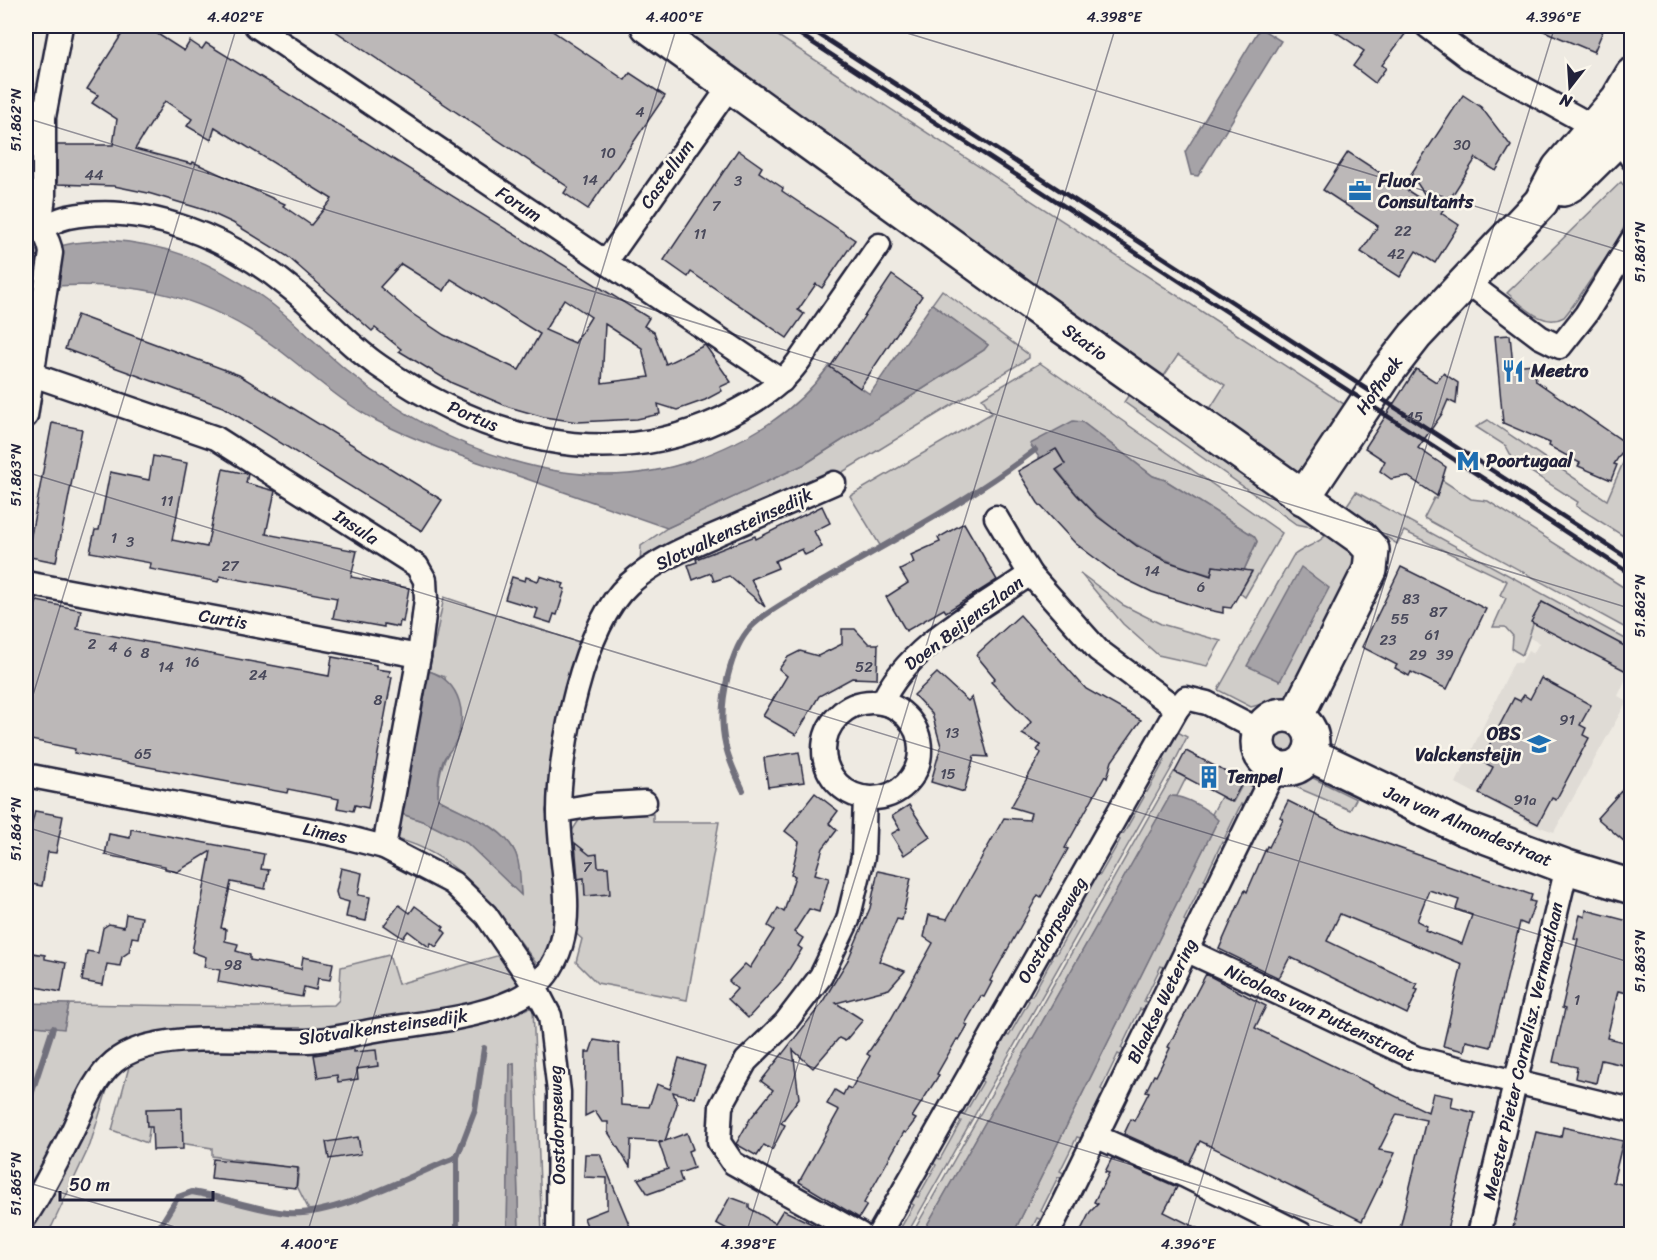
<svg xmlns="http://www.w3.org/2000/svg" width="1657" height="1260" viewBox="0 0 1657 1260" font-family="Sriracha,sans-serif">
  <rect width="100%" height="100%" fill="#eeeae2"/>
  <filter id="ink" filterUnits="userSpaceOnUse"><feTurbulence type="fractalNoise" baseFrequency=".0167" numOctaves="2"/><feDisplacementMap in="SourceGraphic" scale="12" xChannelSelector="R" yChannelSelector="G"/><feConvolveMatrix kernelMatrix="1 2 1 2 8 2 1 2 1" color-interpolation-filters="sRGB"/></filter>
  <g filter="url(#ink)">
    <polygon fill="#dfdbd5" points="1531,622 1629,672 1618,696 1627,701 1554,832 1532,824 1456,783 1514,662 1521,663 1528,651 1533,654 1539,643 1530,638"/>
    <g fill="#d0cdc9" stroke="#797882" stroke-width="1.5">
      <polygon points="674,26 763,26 1347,406 1300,473 1206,415 1225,385 1178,355 1160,382 842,144"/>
      <path d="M1621,182C1646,210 1610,251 1594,275C1584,289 1575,304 1564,317C1543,329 1523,305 1507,293Z"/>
      <polygon points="942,290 1029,355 1029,358 836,476 640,565 641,546 667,528 805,464 984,350 988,345 932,304"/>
      <polygon points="1040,363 1282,533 1245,597 1240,593 1252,572 1244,570 1257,542 1254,536 1165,480 1153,476 1082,422 1031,444 1035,450 996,480 881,547 850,496 992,413 982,398"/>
      <polygon points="1132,390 1318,522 1311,527 1296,524 1124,402"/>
      <polygon points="1488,420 1607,500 1631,444 1631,541 1576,506 1578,502 1514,461 1506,446 1476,427"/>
      <polygon points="1442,480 1471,499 1488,501 1631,592 1631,631 1424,518 1434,498 1436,499"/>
      <path d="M1356,492L1631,642V650L1542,602C1532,621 1531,636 1522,655L1512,649L1513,636L1505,627H1493L1506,598L1500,595L1507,581L1404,531L1397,544L1348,512L1347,505Z"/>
      <path d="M1331,530L1361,555L1288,697L1251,707L1218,690L1293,556C1305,546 1320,544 1331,530Z"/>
      <polygon points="1080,573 1123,605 1161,624 1221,641 1207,666 1158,655 1123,624"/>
      <path d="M444,597L581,643L554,940L539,967C500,915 464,856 397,839L402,814L425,822L467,843L521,894C519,882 520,862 515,852C501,823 463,814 438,799C438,776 441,762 454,744L445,677L429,671Z"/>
      <circle cx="1285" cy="742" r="12"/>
      <polygon points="1174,730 1187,737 1171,769 907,1234 897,1234 914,1205 907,1201 911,1194 918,1197 936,1165 930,1161 933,1156 940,1159 961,1121 954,1118 957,1112 964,1115 983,1082 977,1078 1002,1032 1009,1036 1029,1001 1023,996 1025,992 1032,996 1052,959 1046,955 1048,950 1056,954 1074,922 1067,917 1093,871 1100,875 1120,840 1114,835 1116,831 1123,834 1125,831 1144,797 1137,793 1140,789 1147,792 1165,760 1159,755"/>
      <polygon points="1174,772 1186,778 1177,796 1170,797 922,1234 912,1234"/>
      <polygon points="1311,777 1356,799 1350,810 1291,785"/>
      <polygon points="1244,782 1257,789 1248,807 1241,804 1225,837 1232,840 1229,845 1222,842 1204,880 1210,884 1208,888 1201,886 1184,920 1190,924 1168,969 1161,966 1144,1001 1151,1004 1147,1012 1140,1009 1121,1048 1127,1052 1125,1057 1118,1054 1101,1089 1107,1093 1084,1139 1077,1137 1060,1171 1067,1175 1065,1180 1058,1177 1041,1211 1047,1215 1044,1221 1037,1218 1029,1234 1013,1234 1217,821 1212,814 1221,797 1233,802"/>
      <polygon points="653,814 653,822 719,822 687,1000 597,983 576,962 582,939 572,930 570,834 581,817"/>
      <polygon points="389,955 398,984 500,955 521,984 494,1000 362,1024 293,1030 151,1033 120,1043 104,1056 88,1082 26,1201 26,1035 35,1026 64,1028 69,1004 255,1007 334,1005 339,1000 341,967"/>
      <polygon points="533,1007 542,1234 519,1234 514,1063 510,1064 507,1234 155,1234 178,1197 192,1192 287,1213 310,1212 297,1186 299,1169 212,1156 212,1148 180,1143 152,1113 147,1143 112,1130 130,1063 149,1054 444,1029 496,1019"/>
      <polygon points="104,1089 107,1090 90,1145 52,1226 47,1234 26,1234 47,1200"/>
    </g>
    <g fill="#a6a3a7" stroke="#716f7c" stroke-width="1.5">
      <polygon points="1260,28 1281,41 1198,176 1191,175 1185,152"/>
      <path d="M106,240C166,243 212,262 261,296C293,318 320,349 350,373C442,449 576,502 694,460C749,440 794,414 829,366L870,394L932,304L988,345L984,350L805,464L667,528C613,509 558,490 504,471C461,456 418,442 377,421C342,403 310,373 278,349C197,289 124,279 26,288V253L74,243Z"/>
      <path d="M1073,421L1082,422L1153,476L1165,480L1254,536L1257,541L1244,570L1213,566L1211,575C1147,559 1095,523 1057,469L1065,464L1057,450L1040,459L1030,444Z"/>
      <polygon points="1301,567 1329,588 1280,681 1247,666"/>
      <path d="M429,671C461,682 469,716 454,745C451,751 445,755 443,761C438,773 438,785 438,799C462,813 502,825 515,852C521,864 520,882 521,895L467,843L425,822L402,814Z"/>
      <path d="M1170,796C1184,795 1209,810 1218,820L1013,1234H922Z"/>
      <polygon points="26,1003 69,1004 64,1029 35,1026 26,1035"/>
      <polygon points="514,1063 519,1234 507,1234 510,1064"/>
    </g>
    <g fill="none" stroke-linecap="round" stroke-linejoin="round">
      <g stroke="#716f7c" stroke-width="6">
        <path d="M743,790C734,771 725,752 723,730C720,700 730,649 751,627C767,610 811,588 833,575C901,535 972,499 1035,450"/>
        <polyline points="26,1110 53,1028"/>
        <path d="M155,1234L178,1197L192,1192C224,1197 255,1210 287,1213C336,1217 411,1175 457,1157"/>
        <polyline points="457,1234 457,1157 475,1110 484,1048"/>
      </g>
    </g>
    <g fill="#bcb8b8" stroke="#22223b" stroke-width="1.5" fill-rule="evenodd">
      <path d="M127,26H161L156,33L184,51L190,41L202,49L206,43L649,318L644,326L654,332L666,364L705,345L731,382L720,387L722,391L705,400L677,410L658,404L660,414L637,419L578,422L544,417L509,407L452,383L399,351L401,349L375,328L372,331L287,256L233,223L205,210L148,193L114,186L57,184V145H113L117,119L92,103L98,95L87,89ZM165,101L192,119L187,126L211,140L215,127L332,199L311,225L283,206L285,204L193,162L192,164L135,149ZM401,264L444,291L451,279L540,334L519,370L444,335L411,313L380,287ZM564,299L591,317L575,343L545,330ZM605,324L642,348L649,377L602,383Z"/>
      <polygon points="328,26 545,26 625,80 630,73 665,96 588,209 564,193 568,187"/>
      <polygon points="1327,26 1395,26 1406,33 1382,65 1386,68 1375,83 1353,66 1364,51"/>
      <polygon points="1532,26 1605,26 1594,52"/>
      <polygon points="1463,95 1481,107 1511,146 1496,171 1476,158 1441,213 1459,225 1435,263 1416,251 1400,277 1361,252 1378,226 1323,190 1348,152 1433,207 1411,174"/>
      <polygon points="30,145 30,180 26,180 26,146"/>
      <polygon points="738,150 762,167 759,172 783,188 782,191 855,240 822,288 816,284 798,310 804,314 787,338 691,272 688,277 664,260"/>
      <polygon points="892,275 922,296 860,388 830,367"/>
      <polygon points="77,315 239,375 442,500 422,531 223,407 65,349"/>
      <polygon points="1510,335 1513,366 1534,364 1536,381 1627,444 1614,464 1617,465 1611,480 1578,466 1580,463 1549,446 1550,443 1503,423 1495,336"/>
      <polygon points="1416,369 1436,382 1443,373 1458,383 1456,404 1448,400 1442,414 1418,448 1446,467 1437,496 1407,476 1391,479 1380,471 1385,461 1365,448"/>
      <polygon points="52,423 82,429 56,562 30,557 31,552 28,551"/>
      <polygon points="1056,449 1065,464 1056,470 1076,494 1098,517 1137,546 1166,561 1211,576 1213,566 1252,571 1231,608 1223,607 1223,613 1204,609 1152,592 1119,576 1075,543 1038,503 1018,471"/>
      <polygon points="153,456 187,463 172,540 207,547 223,469 248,474 246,483 275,491 266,534 357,551 351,577 409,588 403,622 400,621 399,627 384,624 384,627 333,618 337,598 220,576 218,582 198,578 150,569 151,563 90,552 95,530 99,530 110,472 149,480"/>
      <polygon points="822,506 830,523 814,531 822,547 805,555 802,549 775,561 778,568 751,579 765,607 729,576 714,581 711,573 693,580 688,565 697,562 696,559 755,536 756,539"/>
      <polygon points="964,523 997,580 946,612 944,609 906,631 886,597 908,583 900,570 914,563 911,555 940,542 938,538"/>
      <polygon points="1401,567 1486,609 1447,689 1411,672 1409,676 1395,668 1397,665 1362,647"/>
      <polygon points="540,576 564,584 562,588 565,589 557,615 554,614 551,623 535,618 538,609 505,599 512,577 525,581 526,577 538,581"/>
      <polygon points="37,601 81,610 77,629 329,676 332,657 376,665 376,669 390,671 389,677 392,677 368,808 355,805 353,811 337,808 339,799 288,789 287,793 74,753 75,749 26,739 26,602 36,604"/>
      <polygon points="1542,602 1632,650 1632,674 1531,622"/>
      <polygon points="1020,615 1086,689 1141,720 1112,761 1107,778 1105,776 1065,848 1068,849 1041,897 1038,895 990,981 992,982 984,997 981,996 965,1024 968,1025 959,1040 957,1039 937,1074 939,1075 912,1117 916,1119 906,1133 904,1132 864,1203 867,1205 859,1218 799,1182 839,1110 827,1104 835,1090 843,1095 847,1087 851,1089 870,1056 867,1054 891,1019 933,943 924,937 929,915 947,919 1004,818 1029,820 1031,813 1011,807 1041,753 1037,750 1041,745 1022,734 1031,722 991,682 995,678 976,655"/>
      <polygon points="842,629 855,629 869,644 878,644 877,679 852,678 819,696 796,735 763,716 787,676 779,669 788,657 800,651 818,656 842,644"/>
      <polygon points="937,673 968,701 972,697 988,757 974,756 964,792 931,782 941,746 932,714 914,695"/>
      <polygon points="1541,678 1591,705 1580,725 1586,728 1583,735 1589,738 1556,800 1552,798 1538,824 1479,794 1493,767 1481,761 1514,698 1520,701 1524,695 1530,699"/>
      <polygon points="1186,751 1243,781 1232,802 1175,772"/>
      <polygon points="799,752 804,782 768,787 764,758"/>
      <polygon points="1623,789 1632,797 1632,848 1597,818"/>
      <polygon points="815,793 838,811 829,823 837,830 823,848 815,874 829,878 819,912 809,909 794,932 803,938 798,946 802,949 781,982 748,1018 728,999 737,989 729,981 745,964 750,968 774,930 768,926 778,908 784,912 795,876 791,875 799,842 785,831"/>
      <path d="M1288,801L1342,828L1532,895L1530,901L1535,902L1527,925L1520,922L1491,1047L1466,1041L1464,1051L1443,1046L1462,964L1340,914L1327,941L1417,984L1415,989L1418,990L1407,1014L1290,957L1279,978L1219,949L1245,890L1247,892L1267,846L1269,847L1283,819L1280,817ZM1429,890L1459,900L1456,909L1472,915L1462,944L1425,930L1427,926L1417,921Z"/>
      <polygon points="909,805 930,837 904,855 891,834 900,829 892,816"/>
      <polygon points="35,811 63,816 56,853 48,852 42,886 26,883 26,848"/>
      <polygon points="131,829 264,854 261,869 269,870 265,889 231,882 221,928 226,929 225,941 238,944 236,951 250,955 250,960 301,969 303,957 333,963 330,980 318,978 316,990 304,987 302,997 218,982 220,970 204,967 206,957 192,952 211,851 177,872 165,869 165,866 105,855 109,834 130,838"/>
      <polygon points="575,843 590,855 597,854 598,867 608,867 610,894 585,896 584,878 578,879"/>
      <polygon points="341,868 362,873 358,895 370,897 366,921 346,917 349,902 338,899 336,892"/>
      <polygon points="878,871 911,878 902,920 897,919 879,961 905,971 889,989 836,1003 863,1020 845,1041 839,1038 813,1068 793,1050 799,1098 781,1123 785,1125 772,1150 764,1145 757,1156 736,1144 750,1119 773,1090 761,1081 820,1006 848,960 870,908"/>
      <polygon points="399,905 410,913 415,906 444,927 442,929 446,933 436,947 431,943 429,947 408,931 403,938 384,925"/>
      <polygon points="1586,910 1632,922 1632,994 1618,991 1607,1038 1632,1044 1632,1067 1601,1060 1596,1083 1575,1078 1577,1067 1553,1062 1565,1009 1562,1008 1578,939 1574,938 1580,915 1585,917"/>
      <polygon points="126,914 142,917 138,938 132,937 129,952 122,957 120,966 107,964 103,985 82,981 87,951 98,953 103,928 109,924 124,927"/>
      <polygon points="26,952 45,955 45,959 66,963 61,992 26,985"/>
      <polygon points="1206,974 1266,1006 1255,1028 1428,1112 1433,1093 1453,1097 1451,1107 1475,1113 1446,1234 1407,1234 1408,1230 1400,1228 1426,1120 1397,1114 1379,1150 1395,1153 1362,1221 1200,1141 1189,1163 1124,1134 1131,1119 1134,1121 1149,1092 1146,1091 1154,1075 1156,1076 1170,1048 1168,1047"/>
      <polygon points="594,1040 619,1044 621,1105 649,1107 657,1084 670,1089 679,1058 705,1066 695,1098 673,1092 677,1104 665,1141 687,1133 693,1149 688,1151 694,1168 679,1173 682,1182 648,1194 638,1179 668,1169 659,1143 663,1142 631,1140 630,1167 608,1132 608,1122 602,1122 595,1111 585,1116 586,1052 590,1052"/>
      <polygon points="354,1049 354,1052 376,1050 378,1066 357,1069 358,1079 338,1082 337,1075 318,1078 314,1055"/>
      <polygon points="182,1108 183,1149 153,1150 152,1127 147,1127 146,1109"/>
      <polygon points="1563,1127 1623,1141 1613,1182 1632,1187 1632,1234 1541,1234 1513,1228 1536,1132 1561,1137"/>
      <polygon points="358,1137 361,1154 329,1159 326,1142"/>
      <polygon points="585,1154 600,1154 633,1234 590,1234 584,1218 607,1209 607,1178 584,1177"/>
      <polygon points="1112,1158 1177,1187 1164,1212 1209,1234 1079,1234 1090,1212 1098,1204 1094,1202 1109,1173 1105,1172"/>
      <polygon points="213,1159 298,1168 296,1188 211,1179"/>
      <polygon points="730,1197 749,1204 749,1208 775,1223 783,1210 833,1234 736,1234 716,1223"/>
    </g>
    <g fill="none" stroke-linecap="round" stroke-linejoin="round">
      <g stroke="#22223b" stroke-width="27">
        <g id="street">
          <polyline points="256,26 782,381"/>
          <polyline points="1427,26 1469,58 1594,127"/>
          <polyline points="1615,141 1626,150 1632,159"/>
          <path d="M26,221C40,226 49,238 51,253L26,416"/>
          <path d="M40,228C49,225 58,219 68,217C144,201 231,239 289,287C320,311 346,344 379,366C481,437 603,474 721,419C743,408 762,398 780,382C797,367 809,346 822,327C841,300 860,272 879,245"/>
          <polyline points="40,228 44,196 44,117 61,26"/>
          <polyline points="606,262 730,86"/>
          <polyline points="1466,281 1540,337 1560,347 1586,314 1632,240"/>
          <polyline points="33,375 216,438 417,566 425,580 426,599 419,656 384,847"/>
          <polyline points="996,517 1030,574 1098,650 1177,709"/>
          <polyline points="26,583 419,656"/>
          <circle cx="872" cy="750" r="48"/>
          <path d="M882,703C906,647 980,609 1030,574"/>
          <polyline points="26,775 333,834 384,847 453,883 486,915 535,987 550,1016 559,1092 558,1234"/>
          <polyline points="559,811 594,805 645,802"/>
          <polyline points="1186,950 1416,1058 1632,1110"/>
          <polyline points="1095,1136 1185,1176 1302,1234"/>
          <path d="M26,1216C44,1189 57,1161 72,1132C84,1107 93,1080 114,1062C154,1028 255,1042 307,1041C330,1040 354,1034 376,1030C420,1023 502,1017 535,987C586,939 559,873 559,812C559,750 582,627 629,584C658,558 693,545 729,529C764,514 799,498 834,483"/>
          <polyline points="860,1234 733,1163 719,1142 721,1106 746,1061 785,1023 821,976 848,920 863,857 865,798"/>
          <polyline points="879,1234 1177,709 1186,698 1207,703 1261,731"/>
          <polyline points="1048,1234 1276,767"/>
          <polyline points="1479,1234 1567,867"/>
        </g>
      </g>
      <g stroke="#22223b" stroke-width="38">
        <g id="secondary">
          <polyline points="648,26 1065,328 1361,538 1372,550 1370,570 1296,717"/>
          <polyline points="1563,189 1573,183 1632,125"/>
          <polyline points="1303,498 1387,372 1415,336 1541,202 1559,168 1618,99 1632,75"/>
          <circle cx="1285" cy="742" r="27"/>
          <polyline points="1309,754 1463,828 1567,867 1632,887"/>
        </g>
      </g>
      <use href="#street" stroke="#fbf7ec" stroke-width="22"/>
      <use href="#secondary" stroke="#fbf7ec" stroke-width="33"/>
      <g stroke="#22223b" stroke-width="4.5">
        <polyline points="787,26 1632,575"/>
        <polyline points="806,26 1632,561"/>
      </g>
    </g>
  </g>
  <path fill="none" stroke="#22223b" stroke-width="1.5" stroke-opacity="0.45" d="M884,26L1632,254M26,118L1632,609M26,472L1632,963M26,718L237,26M26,827L1358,1234M26,1182L198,1234M307,1234L677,26M746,1234L1116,26M1185,1234L1555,26M1625,1234L1632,1212"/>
  <defs>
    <g id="office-bare" transform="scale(1.8)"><path d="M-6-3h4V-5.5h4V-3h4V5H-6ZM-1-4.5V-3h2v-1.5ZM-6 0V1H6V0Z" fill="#1f6fb2" stroke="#fbf7ec" stroke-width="2.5" paint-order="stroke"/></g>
    <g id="restaurant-bare" transform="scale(1.8)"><path d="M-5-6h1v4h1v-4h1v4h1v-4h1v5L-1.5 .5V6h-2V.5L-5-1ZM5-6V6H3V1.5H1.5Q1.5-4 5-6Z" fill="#1f6fb2" stroke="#fbf7ec" stroke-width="2.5" paint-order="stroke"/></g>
    <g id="metro-bare" transform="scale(1.8)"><path d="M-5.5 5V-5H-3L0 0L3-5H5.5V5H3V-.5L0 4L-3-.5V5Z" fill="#1f6fb2" stroke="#fbf7ec" stroke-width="2.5" paint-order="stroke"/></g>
    <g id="school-bare" transform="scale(1.8)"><path d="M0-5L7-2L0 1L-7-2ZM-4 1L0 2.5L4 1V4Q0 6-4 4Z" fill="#1f6fb2" stroke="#fbf7ec" stroke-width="2.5" paint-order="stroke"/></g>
    <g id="building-bare" transform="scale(1.8)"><path d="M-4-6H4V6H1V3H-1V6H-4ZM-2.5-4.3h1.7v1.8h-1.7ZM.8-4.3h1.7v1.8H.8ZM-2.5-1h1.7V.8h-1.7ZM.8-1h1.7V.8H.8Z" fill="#1f6fb2" stroke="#fbf7ec" stroke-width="2.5" paint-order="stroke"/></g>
  </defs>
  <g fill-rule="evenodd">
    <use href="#office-bare" x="1360" y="191"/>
    <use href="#restaurant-bare" x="1513" y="371"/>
    <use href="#metro-bare" x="1468" y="461"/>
    <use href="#school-bare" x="1539" y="744"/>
    <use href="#building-bare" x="1209" y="777"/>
  </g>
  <g text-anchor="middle" stroke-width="5" stroke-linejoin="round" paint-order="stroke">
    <g font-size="15" fill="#48485a">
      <text x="640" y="117">4</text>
      <text x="1462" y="150">30</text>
      <text x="608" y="158">10</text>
      <text x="94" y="180">44</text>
      <text x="590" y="185">14</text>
      <text x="738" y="186">3</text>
      <text x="716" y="211">7</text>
      <text x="1403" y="236">22</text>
      <text x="700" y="239">11</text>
      <text x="1396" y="259">42</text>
      <text x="1414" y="422">45</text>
      <text x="167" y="506">11</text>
      <text x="114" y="543">1</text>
      <text x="130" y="547">3</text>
      <text x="230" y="571">27</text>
      <text x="1152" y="576">14</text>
      <text x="1201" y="592">6</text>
      <text x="1411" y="604">83</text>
      <text x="1438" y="617">87</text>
      <text x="1400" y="624">55</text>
      <text x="1432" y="640">61</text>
      <text x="1388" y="645">23</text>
      <text x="92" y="649">2</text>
      <text x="113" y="652">4</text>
      <text x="128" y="657">6</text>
      <text x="145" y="658">8</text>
      <text x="1418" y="660">29</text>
      <text x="1445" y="660">39</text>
      <text x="192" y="667">16</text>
      <text x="166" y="672">14</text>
      <text x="864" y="672">52</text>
      <text x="258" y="680">24</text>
      <text x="378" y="705">8</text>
      <text x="1567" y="725">91</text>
      <text x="952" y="738">13</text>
      <text x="143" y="759">65</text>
      <text x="948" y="779">15</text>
      <text x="1525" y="805">91a</text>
      <text x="587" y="872">7</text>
      <text x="233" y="970">98</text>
      <text x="1577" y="1005">1</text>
    </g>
    <g font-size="18" fill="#22223b" stroke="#fbf7ec">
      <text transform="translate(667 174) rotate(-55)" y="6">Castellum</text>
      <text transform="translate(519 204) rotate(33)" y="6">Forum</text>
      <text transform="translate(1085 342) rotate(36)" y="6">Statio</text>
      <text transform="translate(1379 385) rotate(-55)" y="6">Hofhoek</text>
      <text transform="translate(473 416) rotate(23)" y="6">Portus</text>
      <text transform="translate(356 527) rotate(33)" y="6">Insula</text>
      <text transform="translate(734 529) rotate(-25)" y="6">Slotvalkensteinsedijk</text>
      <text transform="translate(223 619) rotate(10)" y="6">Curtis</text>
      <text transform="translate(964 623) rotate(-37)" y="6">Doen Beijenszlaan</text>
      <text transform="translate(1468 826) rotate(23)" y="6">Jan van Almondestraat</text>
      <text transform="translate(325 833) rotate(12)" y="6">Limes</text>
      <text transform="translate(1052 930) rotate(-60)" y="6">Oostdorpseweg</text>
      <text transform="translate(1162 1001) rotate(-64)" y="6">Blaakse Wetering</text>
      <text transform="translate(1320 1013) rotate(25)" y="6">Nicolaas van Puttenstraat</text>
      <text transform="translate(383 1027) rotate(-8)" y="6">Slotvalkensteinsedijk</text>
      <text transform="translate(1523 1051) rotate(-77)" y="6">Meester Pieter Cornelisz. Vermaatlaan</text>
      <text transform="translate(557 1125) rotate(-92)" y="6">Oostdorpseweg</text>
    </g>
    <g font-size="18" font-weight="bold" fill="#22223b" stroke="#fbf7ec" text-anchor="start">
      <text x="1378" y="187">Fluor<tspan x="1378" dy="21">Consultants</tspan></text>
      <text x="1531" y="377">Meetro</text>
      <text x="1486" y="467">Poortugaal</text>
      <text x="1521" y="740" text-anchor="end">OBS<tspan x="1521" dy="21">Valckensteijn</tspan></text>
      <text x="1227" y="783">Tempel</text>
    </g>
  </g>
  <rect width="1657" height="1260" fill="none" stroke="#fbf7ec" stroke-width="66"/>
  <g transform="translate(1570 87) rotate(197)" stroke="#fbf7ec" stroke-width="4.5" paint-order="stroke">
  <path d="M0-4.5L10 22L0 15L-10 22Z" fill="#22223b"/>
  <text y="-9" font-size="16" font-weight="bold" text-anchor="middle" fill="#22223b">N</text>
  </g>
  <path d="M60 1191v9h153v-9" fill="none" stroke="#22223b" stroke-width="3"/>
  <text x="69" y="1191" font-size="18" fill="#22223b" stroke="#fbf7ec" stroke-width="4.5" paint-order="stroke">50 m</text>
  <rect x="33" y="33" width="1591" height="1194" fill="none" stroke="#22223b" stroke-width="2"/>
  <g font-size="15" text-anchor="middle" fill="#22223b">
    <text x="235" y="22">4.402°E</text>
    <text x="674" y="22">4.400°E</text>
    <text x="1114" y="22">4.398°E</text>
    <text x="1553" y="22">4.396°E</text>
    <text transform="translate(16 120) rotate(-90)" y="5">51.862°N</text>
    <text transform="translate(1640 252) rotate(-90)" y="5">51.861°N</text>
    <text transform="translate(16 475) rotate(-90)" y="5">51.863°N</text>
    <text transform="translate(1640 606) rotate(-90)" y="5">51.862°N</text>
    <text transform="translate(16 829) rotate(-90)" y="5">51.864°N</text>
    <text transform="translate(1640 961) rotate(-90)" y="5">51.863°N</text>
    <text transform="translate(16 1184) rotate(-90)" y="5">51.865°N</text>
    <text x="309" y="1249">4.400°E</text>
    <text x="748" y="1249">4.398°E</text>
    <text x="1188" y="1249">4.396°E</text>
  </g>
</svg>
